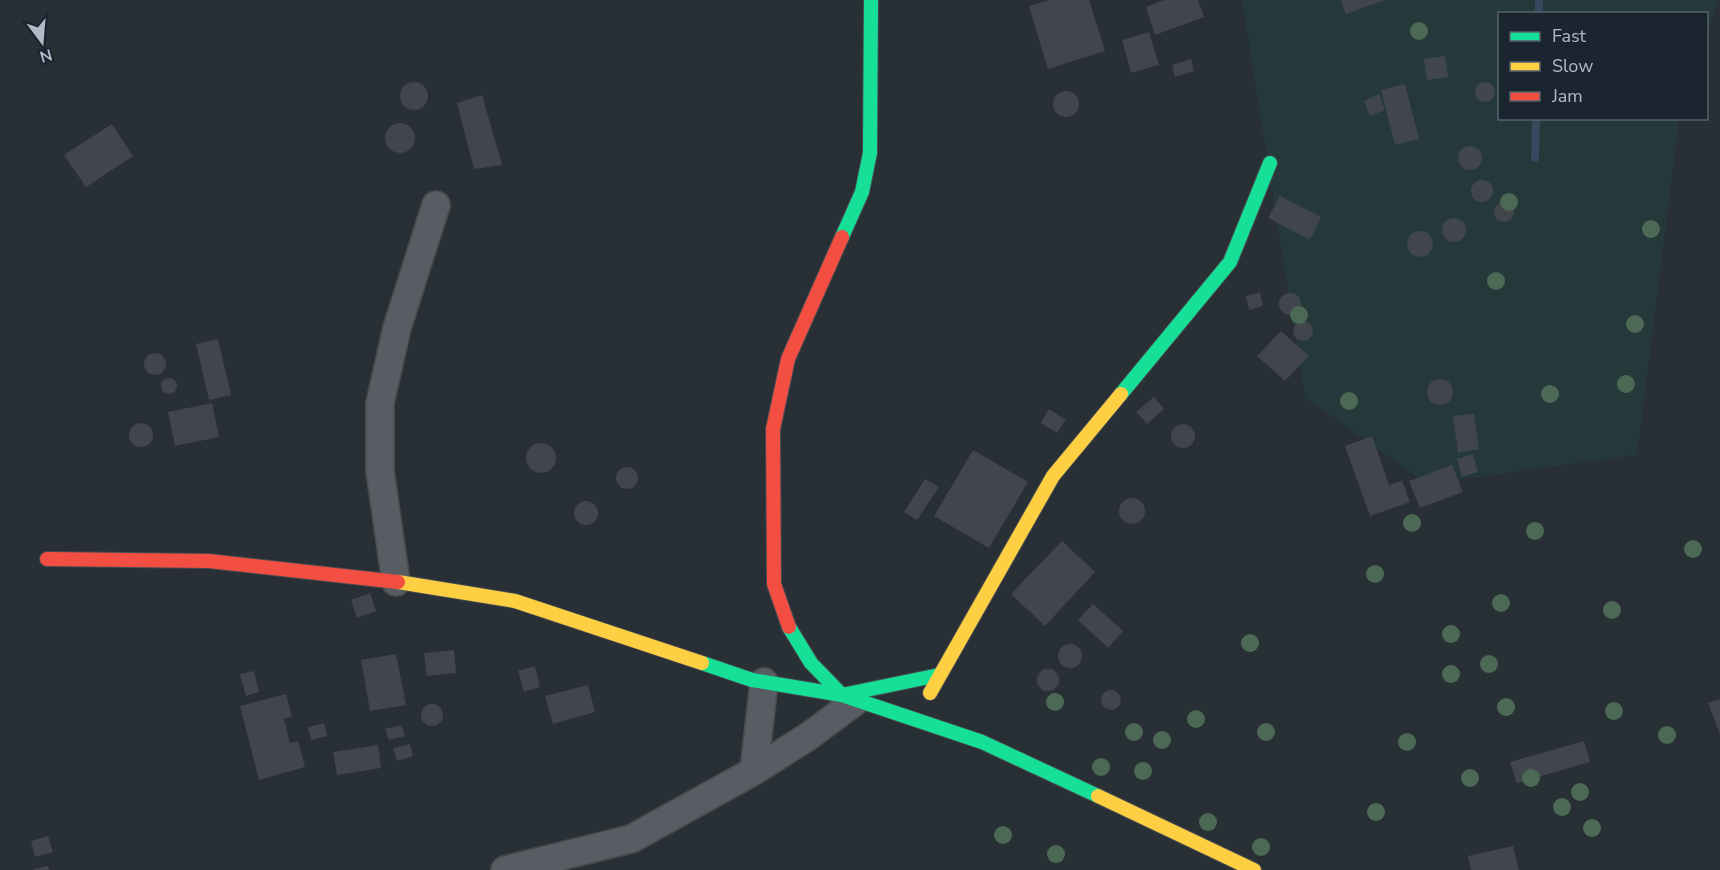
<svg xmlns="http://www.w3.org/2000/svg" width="1720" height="870" viewBox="0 0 1720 870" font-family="'Nunito Sans',sans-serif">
  <rect width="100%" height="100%" fill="#282f35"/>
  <polygon fill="#25393b" points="1242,0 1718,0 1707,34 1706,14 1500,14 1500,118 1679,119 1637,455 1427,484 1305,398"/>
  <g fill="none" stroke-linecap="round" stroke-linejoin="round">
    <g stroke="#34495e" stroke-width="8">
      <polyline points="1539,14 1539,0"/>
      <polyline points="1535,158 1536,118"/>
    </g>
  </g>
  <g fill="#40464c">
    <polygon points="1049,0 1089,0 1105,51 1048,69 1029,6"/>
    <polygon points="1164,0 1198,0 1204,17 1155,35 1146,7"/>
    <polygon points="1341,0 1385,0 1346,14"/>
    <polygon points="1149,32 1159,65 1131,73 1122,40"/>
    <polygon points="1445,56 1448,77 1427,80 1424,59"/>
    <polygon points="1191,59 1194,71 1175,77 1172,65"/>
    <circle cx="1485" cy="92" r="10"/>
    <circle cx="414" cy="96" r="14"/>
    <polygon points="1405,84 1419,139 1395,145 1381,90"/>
    <circle cx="1066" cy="104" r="13"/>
    <polygon points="1379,94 1385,110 1370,116 1364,101"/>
    <polygon points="482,95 502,165 474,169 457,103"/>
    <circle cx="400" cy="138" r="15"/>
    <polygon points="112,124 133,156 86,187 64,155"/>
    <circle cx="1470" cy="158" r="12"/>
    <circle cx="1482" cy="191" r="11"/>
    <polygon points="1280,196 1321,217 1310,240 1268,218"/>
    <circle cx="1504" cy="212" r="10"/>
    <circle cx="1454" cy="230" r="12"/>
    <circle cx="1420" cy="244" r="13"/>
    <polygon points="1260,292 1263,306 1249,310 1246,296"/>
    <circle cx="1290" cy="304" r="11"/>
    <circle cx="1303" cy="331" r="10"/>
    <polygon points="1281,331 1309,356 1285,381 1257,356"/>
    <polygon points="218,339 231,395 209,400 196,344"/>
    <circle cx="155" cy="364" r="11"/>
    <circle cx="169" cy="386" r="8"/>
    <circle cx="1440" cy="392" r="13"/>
    <polygon points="1154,397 1164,409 1147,424 1136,412"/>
    <polygon points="212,403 219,437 175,446 168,412"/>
    <polygon points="1049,409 1066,420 1057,433 1041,423"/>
    <polygon points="1474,414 1479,449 1458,453 1453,416"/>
    <circle cx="141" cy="435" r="12"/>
    <circle cx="1183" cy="436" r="12"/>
    <polygon points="1372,436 1389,485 1402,481 1410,502 1370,516 1345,446"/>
    <circle cx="541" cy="458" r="15"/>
    <polygon points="973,450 1028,482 989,548 934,516"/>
    <polygon points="1473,454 1478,472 1462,477 1457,459"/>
    <polygon points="1452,465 1463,492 1420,508 1409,481"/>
    <circle cx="627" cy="478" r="11"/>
    <polygon points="925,479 939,487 917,520 904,512"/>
    <circle cx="1132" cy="511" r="13"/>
    <circle cx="586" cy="513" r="12"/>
    <polygon points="1062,541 1095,572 1045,626 1011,594"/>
    <polygon points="370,593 376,611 357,618 351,600"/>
    <polygon points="1093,604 1123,631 1108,648 1078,620"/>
    <circle cx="1070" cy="656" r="12"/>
    <polygon points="454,650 456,673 427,676 424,653"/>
    <polygon points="396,654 406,705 370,711 361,660"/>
    <polygon points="535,666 540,687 524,692 518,671"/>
    <circle cx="1048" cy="680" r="11"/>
    <polygon points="254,671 259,692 246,696 240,674"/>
    <polygon points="588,685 595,712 553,724 545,696"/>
    <circle cx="1111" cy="700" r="10"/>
    <polygon points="286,694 292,717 284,719 290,743 298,741 305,767 259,780 240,706"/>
    <polygon points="1720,699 1720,734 1708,703"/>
    <circle cx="432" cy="715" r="11"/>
    <polygon points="324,723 327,736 311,740 308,727"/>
    <polygon points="401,725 405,736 389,740 385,729"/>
    <polygon points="1584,741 1590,762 1517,783 1510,762"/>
    <polygon points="410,744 413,756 397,761 393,748"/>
    <polygon points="378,745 381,768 337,775 333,752"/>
    <polygon points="48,836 53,852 35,857 31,841"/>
    <polygon points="1513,846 1519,870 1471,870 1468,856"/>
    <polygon points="48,866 49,870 34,870 34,869"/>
  </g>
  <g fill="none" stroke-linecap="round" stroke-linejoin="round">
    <g stroke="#464b50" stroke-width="30">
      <g id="street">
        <polyline points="396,582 380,471 380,403 397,328 436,205"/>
        <polyline points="754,771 764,682"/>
        <polyline points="505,870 631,839 754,771 809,736 856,701"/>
      </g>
    </g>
    <g stroke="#464b50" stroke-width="16">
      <g id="fast">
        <polyline points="842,237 862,192 870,153 871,0"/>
        <polyline points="1121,394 1230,262 1270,163"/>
        <polyline points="789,627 811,663 842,695 982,742 1098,796"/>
        <polyline points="702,663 752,680 842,695 939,675"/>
      </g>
    </g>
    <g stroke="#464b50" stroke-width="16">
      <g id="slow">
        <polyline points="398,582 515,601 702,663"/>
        <polyline points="930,693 1053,476 1121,394"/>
        <polyline points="1098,796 1254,870"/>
      </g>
    </g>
    <g stroke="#464b50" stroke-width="16">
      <g id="jam">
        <polyline points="47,559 209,561 398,582"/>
        <polyline points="789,627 774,584 773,429 788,359 842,237"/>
      </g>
    </g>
    <use href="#street" stroke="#585c63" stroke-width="27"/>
    <use href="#fast" stroke="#16e098" stroke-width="14"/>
    <use href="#slow" stroke="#ffcf43" stroke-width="14"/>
    <use href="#jam" stroke="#f24e42" stroke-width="14"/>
  </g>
  <g fill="#4b6955">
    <circle cx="1419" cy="31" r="9"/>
    <circle cx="1509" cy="202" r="9"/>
    <circle cx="1651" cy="229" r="9"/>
    <circle cx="1496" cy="281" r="9"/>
    <circle cx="1299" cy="315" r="9"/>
    <circle cx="1635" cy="324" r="9"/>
    <circle cx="1626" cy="384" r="9"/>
    <circle cx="1550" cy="394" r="9"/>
    <circle cx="1349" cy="401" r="9"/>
    <circle cx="1412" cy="523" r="9"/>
    <circle cx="1535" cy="531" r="9"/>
    <circle cx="1693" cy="549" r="9"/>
    <circle cx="1375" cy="574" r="9"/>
    <circle cx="1501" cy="603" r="9"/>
    <circle cx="1612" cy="610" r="9"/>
    <circle cx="1451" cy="634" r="9"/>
    <circle cx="1250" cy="643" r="9"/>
    <circle cx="1489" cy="664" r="9"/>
    <circle cx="1451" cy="674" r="9"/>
    <circle cx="1055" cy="702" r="9"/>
    <circle cx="1506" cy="707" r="9"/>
    <circle cx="1614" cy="711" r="9"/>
    <circle cx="1196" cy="719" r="9"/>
    <circle cx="1134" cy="732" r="9"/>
    <circle cx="1266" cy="732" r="9"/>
    <circle cx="1667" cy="735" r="9"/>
    <circle cx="1162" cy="740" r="9"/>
    <circle cx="1407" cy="742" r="9"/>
    <circle cx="1101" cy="767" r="9"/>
    <circle cx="1143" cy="771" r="9"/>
    <circle cx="1470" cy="778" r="9"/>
    <circle cx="1531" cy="778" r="9"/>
    <circle cx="1580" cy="792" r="9"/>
    <circle cx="1562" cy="807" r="9"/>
    <circle cx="1376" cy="812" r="9"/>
    <circle cx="1208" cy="822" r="9"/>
    <circle cx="1592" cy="828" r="9"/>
    <circle cx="1003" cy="835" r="9"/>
    <circle cx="1261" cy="847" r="9"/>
    <circle cx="1056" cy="854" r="9"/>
  </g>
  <rect x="1498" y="12" width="210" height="108" fill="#1b2530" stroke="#57616c" stroke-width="1.5"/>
  <rect x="1510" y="32" width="30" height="9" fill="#16e098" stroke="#57616c" stroke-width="1.5"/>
  <text x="1552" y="42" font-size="18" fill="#b1bbc7">Fast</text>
  <rect x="1510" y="62" width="30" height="9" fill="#ffcf43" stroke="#57616c" stroke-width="1.5"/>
  <text x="1552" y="72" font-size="18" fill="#b1bbc7">Slow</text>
  <rect x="1510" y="92" width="30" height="9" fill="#f24e42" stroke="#57616c" stroke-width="1.5"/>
  <text x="1552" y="102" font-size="18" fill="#b1bbc7">Jam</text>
  <g transform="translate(42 42) rotate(164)" stroke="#1b2530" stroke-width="4.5" paint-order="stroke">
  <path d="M0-4.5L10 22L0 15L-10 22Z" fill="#b1bbc7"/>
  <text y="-9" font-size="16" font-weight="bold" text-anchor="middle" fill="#b1bbc7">N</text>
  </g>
</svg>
